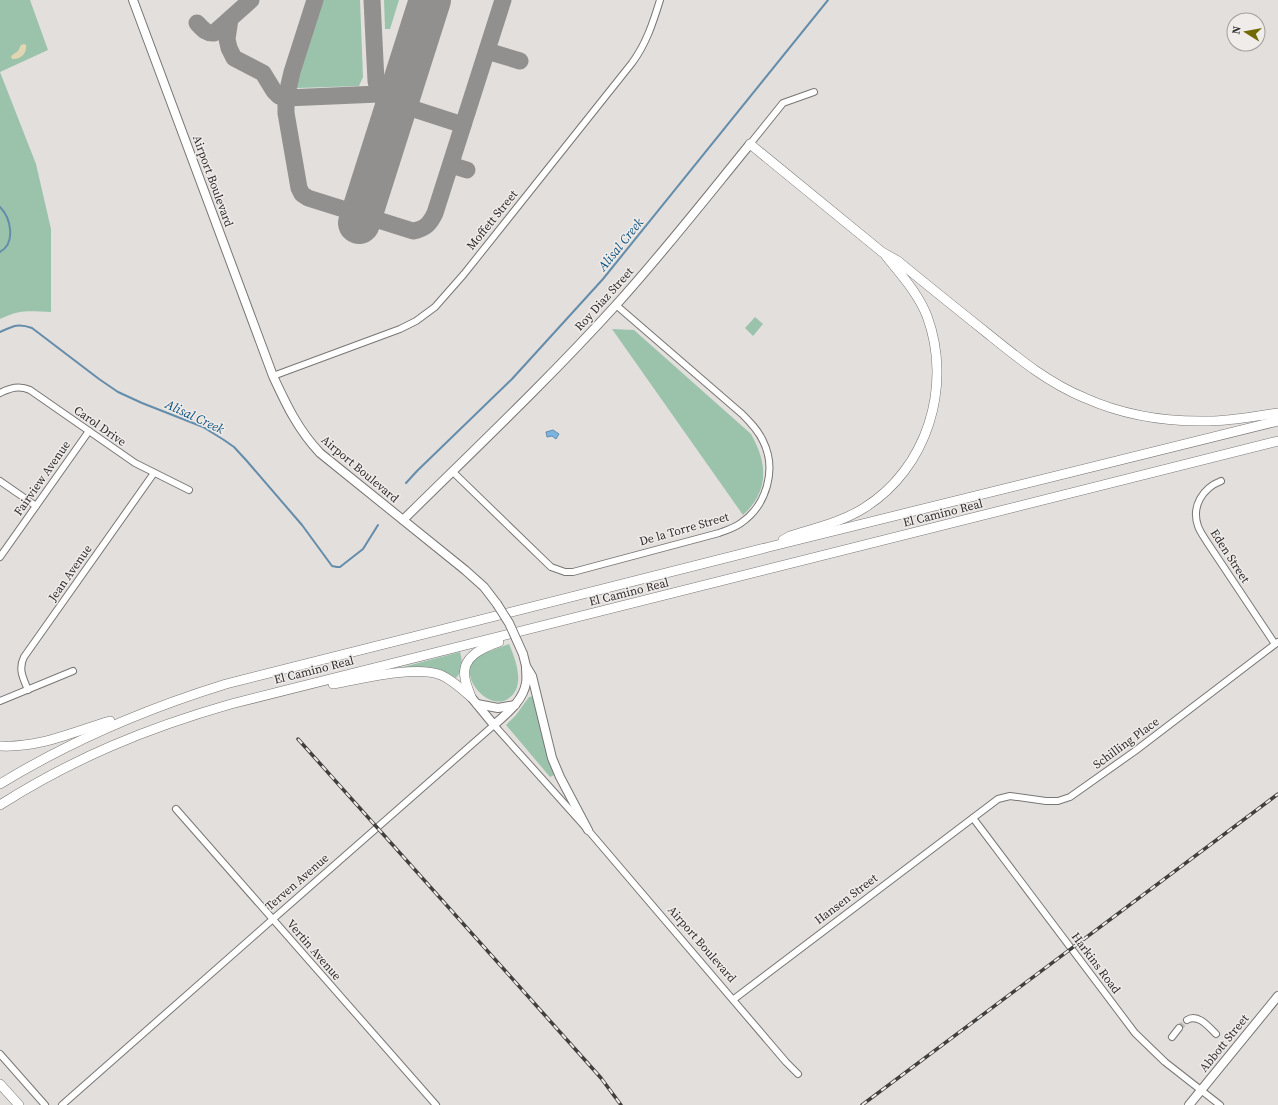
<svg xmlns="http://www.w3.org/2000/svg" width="1278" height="1105" viewBox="0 0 1278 1105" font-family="'Source Serif 4',serif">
  <rect width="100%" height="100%" fill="#e2dfdc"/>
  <g fill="#9bc3ac">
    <path d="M0,0H30L48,50L0,72L36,164L51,229V312C29,311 20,309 0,319Z"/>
    <polygon points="323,0 360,0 363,77 359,86 297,88 296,82"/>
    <polygon points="384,0 399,0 390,29 385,29"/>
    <polygon points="755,317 763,324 753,336 745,328"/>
    <path d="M612,329L634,330L751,434C768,464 769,491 743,515Z"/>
    <path d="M509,644C516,660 527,689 506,700C502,702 496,702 491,700C477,695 461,672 475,658C480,654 502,647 509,644Z"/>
    <path d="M460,652C463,663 463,670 456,678C439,668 423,666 403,670V667Z"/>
    <polygon points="534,696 554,775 550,777 506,725 516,715 529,697"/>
  </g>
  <path fill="#e0d6b1" d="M24,44L26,45C27,54 20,60 12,59L11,56L18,51L21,45Z"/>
  <polygon fill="#7bb4e1" stroke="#648cab" points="553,430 559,434 556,439 552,436 547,437 546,432"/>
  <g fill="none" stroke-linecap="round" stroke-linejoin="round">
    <g stroke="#648cab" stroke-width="2">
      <path d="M0,252C16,243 11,218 0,207"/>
      <path d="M0,332C13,326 18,323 32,328L99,379L118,392L142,403L203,427L224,440L234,447L246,460L302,525L332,566L337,567H340L363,549L378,525"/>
      <polyline points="406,483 417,471 512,379 603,279 828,0"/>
    </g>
    <g stroke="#92908e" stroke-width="17">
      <path d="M315,0L292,72L286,98V113L299,188L302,194L308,198L413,231C425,229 430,224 435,213L503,0"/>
      <polyline points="372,0 376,81 379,94 386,100 463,125"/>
      <polyline points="230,19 227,39 229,48 234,58 263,73 274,91 279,96 286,98 379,94"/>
      <path d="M197,23C202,28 206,34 214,33L251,0"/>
      <polyline points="487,51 520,61"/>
      <polyline points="451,165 467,170"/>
    </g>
    <polyline stroke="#92908e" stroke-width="42" points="359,223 430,0"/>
    <polyline stroke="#bebcb9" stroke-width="6" stroke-dasharray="6 3" stroke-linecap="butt" points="1179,1028 1187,1020"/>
    <g stroke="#797674" stroke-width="8">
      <g id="minor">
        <polyline points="750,144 783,103 814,92"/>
        <path d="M273,376L400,329L416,321L435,307L464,274L632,63C646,44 653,23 660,0"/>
        <path d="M0,393C10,388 19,385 30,390L135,463L189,490"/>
        <path d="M453,472L551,567L565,572H573L719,533C727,530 734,528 741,523C767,505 777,469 763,441C758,430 750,422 742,414L616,305"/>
        <polyline points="0,481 36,506"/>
        <path d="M1221,481C1203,488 1191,506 1198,526C1200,532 1204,537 1207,542L1275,644"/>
        <polyline points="0,557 89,431"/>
        <path d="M28,690C23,678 18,669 24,657L154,473"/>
        <polyline points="0,701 73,671"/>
        <polyline points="176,809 436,1105"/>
        <polyline points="973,818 1135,1033 1165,1062 1220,1105"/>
        <polyline points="734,999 998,799 1010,796 1046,801 1058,801 1070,797 1135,751 1278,642"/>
        <path d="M1187,1020C1198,1013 1209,1027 1216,1034"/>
        <polyline points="1172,1037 1179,1028"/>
        <polyline points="0,1054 45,1105"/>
        <polyline points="62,1105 273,919 494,725 588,830 786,1062 798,1074"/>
      </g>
    </g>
    <g stroke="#797674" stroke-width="10">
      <g id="major">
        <path d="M133,0L273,376C286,404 298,430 320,453L465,570L484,587L497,604"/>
        <path d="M403,520C475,449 548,380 616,305C663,253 706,198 750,144"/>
        <polyline points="523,654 526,666 532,676 552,758 560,777 588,830"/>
        <path d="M471,697L494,725C507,713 523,701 526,683C527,678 526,672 526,667"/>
        <polyline points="477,704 498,708 515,705"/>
        <polyline points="1189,1105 1278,996"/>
      </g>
    </g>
    <g stroke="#797674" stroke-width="10">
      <g id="highway">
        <path d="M750,144L882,252L898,261C927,285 957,309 987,333C1018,358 1048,383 1085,398C1123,415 1167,422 1209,421C1232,421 1255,416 1278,413"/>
        <path d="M783,540L790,536C815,528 842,522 864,508C927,469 953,386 927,316C918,293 901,275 886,256"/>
        <path d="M333,684C360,679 416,665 441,675C452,680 462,689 471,697"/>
        <path d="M471,697C469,691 466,685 465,678C461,657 482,648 499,642"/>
        <path d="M0,746C40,748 72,732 110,721"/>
        <path d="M0,784C72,740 145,709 226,684L769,547L1278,421"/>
        <path d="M0,805C74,758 147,728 231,704L1278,441"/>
        <polyline points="0,1084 19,1105"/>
      </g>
    </g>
    <use href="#minor" stroke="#fff" stroke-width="6"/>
    <use href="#major" stroke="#fff" stroke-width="8"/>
    <use href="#highway" stroke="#fff" stroke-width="9"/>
    <g stroke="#42403f" stroke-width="3.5">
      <g id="rail">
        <polyline points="298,739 601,1078 621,1105"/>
        <polyline points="862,1105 1278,794"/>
      </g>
    </g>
    <use href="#rail" stroke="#efecea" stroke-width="2" stroke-dasharray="6" stroke-linecap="butt"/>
    <g stroke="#797674" stroke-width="10" stroke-linecap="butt">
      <polyline id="major-bridge" points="497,604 509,623 523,654"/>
    </g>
    <use href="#major-bridge" stroke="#fff" stroke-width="8"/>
  </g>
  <g text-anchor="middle" stroke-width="3" stroke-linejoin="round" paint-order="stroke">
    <g font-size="12" fill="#302e2e" stroke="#efecea">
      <text transform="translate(213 181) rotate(70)" y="4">Airport Boulevard</text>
      <text transform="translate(492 220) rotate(-51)" y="4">Moffett Street</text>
      <text transform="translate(604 299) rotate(-48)" y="4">Roy Diaz Street</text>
      <text transform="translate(100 426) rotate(35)" y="4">Carol Drive</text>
      <text transform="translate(360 469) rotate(40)" y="4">Airport Boulevard</text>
      <text transform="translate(42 478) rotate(-55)" y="4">Fairview Avenue</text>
      <text transform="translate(943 513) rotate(-14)" y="4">El Camino Real</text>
      <text transform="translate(684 529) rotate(-16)" y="4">De la Torre Street</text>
      <text transform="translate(1230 556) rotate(57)" y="4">Eden Street</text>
      <text transform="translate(70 573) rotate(-55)" y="4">Jean Avenue</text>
      <text transform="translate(629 592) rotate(-14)" y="4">El Camino Real</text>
      <text transform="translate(314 670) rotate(-14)" y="4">El Camino Real</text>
      <text transform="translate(1126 743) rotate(-36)" y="4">Schilling Place</text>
      <text transform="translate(297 882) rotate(-41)" y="4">Terven Avenue</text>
      <text transform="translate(846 899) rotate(-37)" y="4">Hansen Street</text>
      <text transform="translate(702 944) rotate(49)" y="4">Airport Boulevard</text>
      <text transform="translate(314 950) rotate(49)" y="4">Vertin Avenue</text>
      <text transform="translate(1096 963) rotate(53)" y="4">Harkins Road</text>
      <text transform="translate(1224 1043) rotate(-51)" y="4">Abbott Street</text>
    </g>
    <g font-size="13" font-style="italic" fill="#11537e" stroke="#efecea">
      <text transform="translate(620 244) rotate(-51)" y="5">Alisal Creek</text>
      <text transform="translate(195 416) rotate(25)" y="5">Alisal Creek</text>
    </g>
  </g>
  <g transform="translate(1246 32) rotate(281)"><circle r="19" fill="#efecea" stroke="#a3a09f"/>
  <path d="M0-3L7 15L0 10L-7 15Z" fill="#716902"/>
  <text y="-6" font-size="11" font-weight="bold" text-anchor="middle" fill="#302e2e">N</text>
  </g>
</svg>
